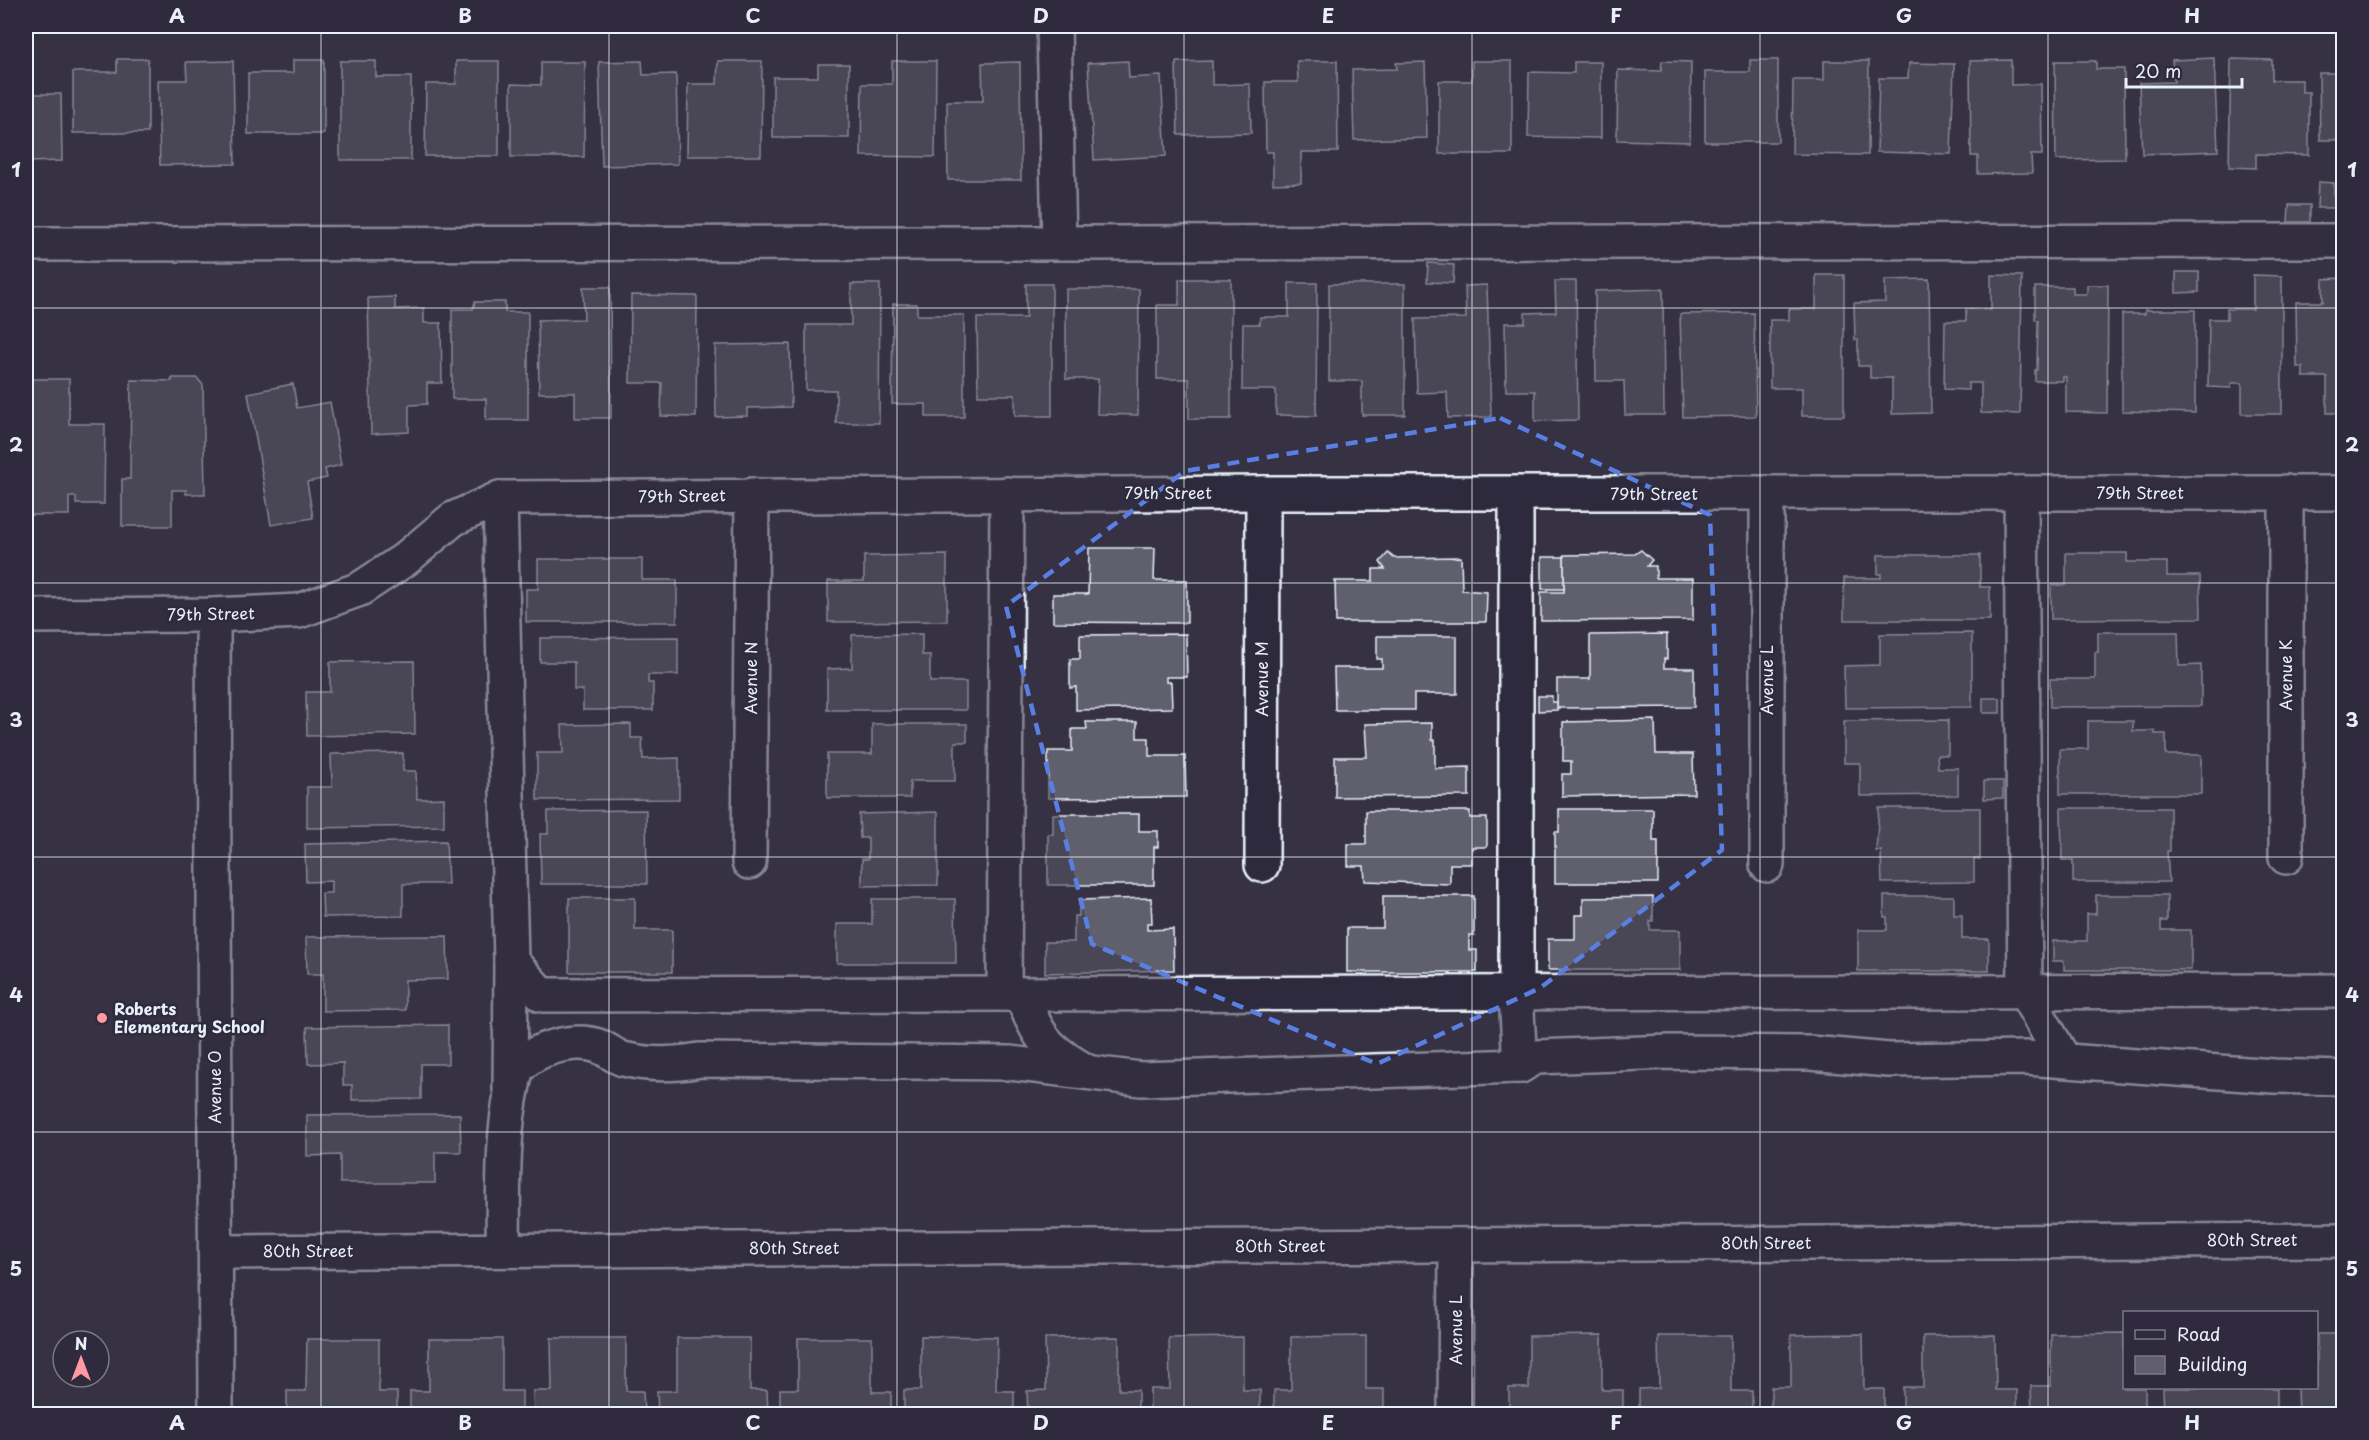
<svg xmlns="http://www.w3.org/2000/svg" width="2369" height="1440" viewBox="0 0 2369 1440" font-family="'Playpen Sans',sans-serif">
  <rect width="100%" height="100%" fill="#363244"/>
  <filter id="ink" filterUnits="userSpaceOnUse"><feTurbulence type="fractalNoise" baseFrequency=".0167" numOctaves="2"/><feDisplacementMap in="SourceGraphic" scale="12" xChannelSelector="R" yChannelSelector="G"/><feConvolveMatrix kernelMatrix="1 2 1 2 8 2 1 2 1" color-interpolation-filters="sRGB"/></filter>
  <g filter="url(#ink)">
    <g fill="#605e6e" stroke="#e8f1f8" stroke-width="1.5">
      <polygon points="26,57 29,57 30,94 61,94 62,161 26,162"/>
      <polygon points="2214,58 2218,151 2142,154 2139,83 2174,82 2172,60"/>
      <polygon points="117,59 148,59 148,133 73,133 73,72 117,72"/>
      <polygon points="2231,59 2272,60 2272,80 2302,80 2302,92 2309,92 2309,155 2256,154 2256,168 2229,167"/>
      <polygon points="293,60 324,60 324,134 248,134 248,73 293,73"/>
      <polygon points="1750,60 1778,60 1778,142 1705,142 1705,72 1750,72"/>
      <polygon points="2011,60 2011,85 2041,84 2042,155 2031,155 2032,173 1978,174 1978,156 1971,156 1970,61"/>
      <polygon points="233,61 235,164 160,165 158,80 187,80 186,62"/>
      <polygon points="340,61 376,61 376,77 411,77 411,160 340,160"/>
      <polygon points="456,61 499,61 499,156 425,156 426,84 456,84"/>
      <polygon points="642,61 643,75 676,74 678,164 602,166 599,62"/>
      <polygon points="718,61 762,61 761,156 687,156 688,84 717,84"/>
      <polygon points="892,61 936,61 935,157 861,156 862,84 892,84"/>
      <polygon points="1128,61 1129,78 1161,76 1166,156 1094,160 1088,63"/>
      <polygon points="1212,61 1212,85 1250,84 1251,133 1178,135 1176,62"/>
      <polygon points="1297,61 1337,61 1338,152 1301,152 1301,183 1273,184 1273,152 1266,152 1265,82 1298,82"/>
      <polygon points="1472,61 1512,61 1512,154 1439,154 1439,81 1472,81"/>
      <polygon points="1662,61 1691,62 1690,142 1617,140 1618,70 1661,71"/>
      <polygon points="1824,61 1869,61 1868,155 1792,154 1793,80 1824,80"/>
      <polygon points="2055,61 2096,61 2096,69 2124,69 2125,159 2056,160"/>
      <polygon points="541,62 585,62 584,157 511,157 511,84 541,85"/>
      <polygon points="1020,62 1021,180 948,180 947,101 983,101 982,63"/>
      <polygon points="1425,62 1427,138 1354,140 1352,70 1397,69 1396,63"/>
      <polygon points="1574,62 1601,62 1601,138 1528,137 1529,72 1574,73"/>
      <polygon points="1909,63 1954,64 1951,154 1877,152 1879,78 1908,78"/>
      <polygon points="818,64 849,64 849,138 773,138 773,77 818,77"/>
      <polygon points="2319,73 2344,73 2344,140 2320,140"/>
      <polygon points="2318,182 2334,183 2334,208 2317,208"/>
      <polygon points="2289,205 2310,205 2310,222 2288,222"/>
      <polygon points="1428,263 1454,265 1453,283 1427,282"/>
      <polygon points="2176,272 2199,272 2199,292 2176,293"/>
      <polygon points="1816,275 1844,275 1844,416 1802,416 1802,388 1770,388 1770,320 1789,320 1789,309 1816,309"/>
      <polygon points="1991,275 2022,276 2020,414 1981,413 1981,383 1968,383 1968,390 1944,389 1945,321 1966,321 1966,309 1991,310"/>
      <polygon points="2253,275 2282,276 2282,414 2242,414 2242,383 2231,383 2231,388 2208,387 2209,319 2227,319 2227,309 2253,309"/>
      <polygon points="2344,278 2344,413 2327,413 2327,377 2303,377 2303,367 2297,367 2296,302 2323,302 2323,279"/>
      <polygon points="1179,279 1231,279 1231,419 1189,419 1189,379 1157,379 1157,305 1179,305"/>
      <polygon points="1929,279 1931,413 1892,414 1892,378 1870,378 1870,366 1858,366 1858,340 1855,340 1854,303 1885,302 1885,280"/>
      <polygon points="1555,281 1576,281 1578,420 1535,421 1535,391 1506,391 1505,323 1525,323 1525,313 1556,312"/>
      <polygon points="1289,283 1317,283 1316,416 1276,415 1276,390 1242,390 1243,324 1260,324 1260,317 1289,317"/>
      <polygon points="851,284 880,284 879,423 836,423 836,390 806,390 806,325 851,325"/>
      <polygon points="1026,284 1052,284 1052,416 1015,416 1015,395 978,395 977,318 1026,318"/>
      <polygon points="1329,284 1405,284 1405,415 1362,415 1362,381 1329,381"/>
      <polygon points="1487,285 1491,417 1448,418 1447,392 1417,393 1415,319 1466,318 1465,286"/>
      <polygon points="2087,285 2108,285 2107,413 2066,412 2066,377 2063,377 2063,381 2035,381 2035,370 2037,370 2038,320 2035,320 2035,287 2073,287 2073,294 2087,294"/>
      <polygon points="583,287 610,287 611,418 575,418 575,393 539,393 538,320 584,319"/>
      <polygon points="1066,289 1139,289 1138,415 1097,414 1098,379 1066,379"/>
      <polygon points="1663,289 1664,415 1625,415 1624,381 1596,381 1595,291"/>
      <polygon points="631,295 697,296 696,417 661,416 662,383 630,383"/>
      <polygon points="395,297 395,309 424,308 424,323 441,323 442,383 427,383 427,404 409,405 409,432 371,434 368,298"/>
      <polygon points="475,302 505,302 505,312 528,312 528,420 486,420 486,399 452,399 452,309 473,309"/>
      <polygon points="893,304 917,304 917,315 964,315 964,417 926,417 926,404 892,404"/>
      <polygon points="2145,310 2195,310 2195,413 2122,411 2122,314 2145,314"/>
      <polygon points="1754,313 1756,416 1683,417 1680,314"/>
      <polygon points="790,344 791,407 747,408 747,416 716,417 715,345"/>
      <polygon points="172,378 197,378 203,385 205,494 186,494 186,490 172,490 172,526 122,526 122,479 130,479 131,380 172,381"/>
      <polygon points="29,379 69,379 69,424 105,424 104,504 76,504 76,497 69,497 69,515 28,515"/>
      <polygon points="293,384 297,408 330,402 341,465 325,469 327,478 307,482 313,518 271,525 248,393"/>
      <polygon points="1089,548 1155,548 1154,580 1187,580 1187,623 1053,622 1053,594 1088,594"/>
      <polygon points="1641,550 1652,560 1647,566 1656,566 1656,578 1693,578 1693,620 1541,621 1541,592 1564,592 1564,555 1635,554"/>
      <polygon points="1388,553 1394,558 1461,557 1462,590 1487,592 1486,622 1336,622 1335,581 1373,581 1373,569 1385,569 1380,562"/>
      <polygon points="2066,553 2127,553 2127,562 2167,562 2167,576 2200,576 2201,618 2051,619 2051,585 2066,585"/>
      <polygon points="947,555 947,621 828,622 828,581 864,581 864,556"/>
      <polygon points="1878,555 1980,555 1980,587 1990,587 1990,620 1844,620 1844,578 1881,578 1881,574 1878,574"/>
      <rect x="1542" y="557" width="22" height="32"/>
      <polygon points="538,559 642,559 642,580 677,580 677,622 526,622 526,589 538,589"/>
      <polygon points="2098,632 2178,632 2179,666 2201,665 2201,706 2050,707 2050,679 2095,679 2095,652 2098,652"/>
      <polygon points="1972,633 1972,707 1845,708 1844,666 1880,665 1880,634"/>
      <polygon points="922,634 922,655 930,655 930,682 966,682 966,710 827,710 827,669 852,668 852,635"/>
      <polygon points="1186,634 1187,677 1166,677 1166,682 1171,682 1172,708 1076,710 1076,687 1070,688 1070,659 1080,659 1080,635"/>
      <polygon points="1667,634 1667,659 1664,659 1664,668 1694,668 1694,707 1557,708 1557,679 1590,679 1590,635"/>
      <polygon points="1377,636 1457,636 1457,694 1414,694 1414,710 1335,710 1334,668 1382,668 1382,659 1377,659"/>
      <polygon points="678,637 678,675 648,675 648,683 653,683 653,710 583,710 583,690 574,690 574,662 540,662 540,638"/>
      <polygon points="414,661 415,734 307,736 306,692 330,692 330,662"/>
      <polygon points="1538,696 1552,696 1552,702 1557,702 1557,710 1538,711"/>
      <rect x="1983" y="698" width="17" height="15"/>
      <polygon points="1655,720 1656,754 1693,754 1694,794 1562,796 1562,774 1571,774 1571,761 1563,761 1563,722"/>
      <polygon points="1948,720 1948,755 1937,755 1938,768 1958,768 1958,795 1860,796 1860,763 1844,763 1844,721"/>
      <polygon points="2088,721 2133,721 2133,731 2155,731 2155,734 2166,734 2166,755 2201,755 2201,794 2060,794 2060,749 2088,749"/>
      <polygon points="1086,722 1137,722 1137,738 1149,738 1149,756 1185,756 1186,797 1048,798 1048,751 1072,751 1072,729 1087,729"/>
      <polygon points="1432,723 1432,740 1435,740 1435,768 1469,767 1469,796 1335,797 1335,757 1367,757 1365,724"/>
      <polygon points="631,724 631,738 642,738 643,759 679,758 679,799 537,800 537,753 563,753 562,725"/>
      <polygon points="872,724 967,724 967,742 955,742 955,781 910,781 910,798 827,798 827,754 872,754"/>
      <polygon points="403,753 403,771 416,771 417,799 444,798 444,826 307,828 307,787 332,787 331,754"/>
      <polygon points="1984,781 2003,781 2003,798 1984,799"/>
      <polygon points="1879,808 1980,808 1980,859 1974,859 1974,882 1882,883 1881,851 1876,851"/>
      <polygon points="2061,808 2170,808 2170,851 2167,851 2169,882 2073,882 2073,860 2062,860"/>
      <polygon points="1559,809 1653,809 1653,841 1658,841 1658,883 1555,883 1555,832 1559,832"/>
      <polygon points="646,810 647,884 541,884 540,834 548,834 548,811"/>
      <polygon points="1366,811 1470,811 1470,818 1487,818 1487,847 1472,847 1472,864 1450,864 1450,884 1365,881 1364,866 1348,866 1348,844 1366,844"/>
      <polygon points="938,812 938,885 862,886 862,859 868,859 868,838 860,838 859,814"/>
      <polygon points="1053,814 1139,814 1139,831 1158,831 1158,847 1154,847 1154,885 1048,885 1048,834 1053,834"/>
      <polygon points="446,841 448,884 403,884 403,916 323,917 322,893 331,893 331,881 306,882 305,844"/>
      <polygon points="2096,895 2167,895 2167,921 2161,921 2161,930 2191,930 2191,970 2064,970 2064,961 2053,961 2053,941 2087,941 2087,914 2096,914"/>
      <polygon points="1383,896 1474,896 1474,935 1469,935 1469,950 1477,950 1477,972 1347,972 1347,928 1383,928"/>
      <polygon points="1884,896 1954,896 1954,915 1962,915 1962,939 1989,939 1989,971 1858,971 1858,930 1887,930 1887,917 1884,917"/>
      <polygon points="1653,897 1653,921 1650,921 1650,930 1680,930 1680,970 1548,970 1548,939 1575,939 1575,915 1583,915 1583,898"/>
      <polygon points="569,898 635,898 635,930 672,930 672,972 569,972"/>
      <polygon points="1151,898 1152,923 1147,923 1147,930 1173,929 1174,970 1045,973 1045,942 1074,942 1074,916 1079,916 1079,900"/>
      <polygon points="872,899 955,899 956,963 837,963 837,924 872,924"/>
      <polygon points="447,936 448,979 405,980 405,1010 323,1011 323,974 307,974 306,937"/>
      <polygon points="448,1025 448,1064 421,1064 421,1099 352,1100 352,1085 343,1085 343,1063 308,1064 307,1027"/>
      <polygon points="460,1114 461,1152 435,1152 435,1183 340,1183 340,1155 307,1156 307,1115"/>
      <polygon points="2124,1333 2124,1388 2145,1388 2145,1414 2032,1414 2031,1386 2051,1386 2051,1334"/>
      <polygon points="1863,1334 1864,1389 1884,1389 1884,1414 1771,1414 1771,1387 1791,1387 1791,1335"/>
      <polygon points="2317,1334 2344,1334 2344,1414 2298,1414 2297,1388 2317,1386"/>
      <polygon points="1602,1335 1602,1390 1623,1390 1623,1414 1509,1414 1509,1388 1529,1388 1529,1336"/>
      <polygon points="1995,1335 1996,1390 2017,1390 2017,1414 1903,1414 1903,1387 1923,1387 1923,1336"/>
      <polygon points="921,1336 997,1337 996,1391 1014,1391 1014,1414 904,1414 904,1390 921,1390"/>
      <polygon points="1366,1336 1366,1389 1384,1389 1384,1414 1274,1414 1274,1390 1291,1390 1291,1337"/>
      <polygon points="1658,1336 1731,1336 1731,1391 1752,1391 1752,1414 1639,1414 1639,1389 1659,1388"/>
      <polygon points="1119,1337 1119,1390 1138,1390 1138,1414 1028,1414 1027,1391 1046,1390 1045,1338"/>
      <polygon points="1243,1337 1243,1390 1260,1390 1260,1414 1150,1414 1150,1389 1170,1389 1169,1338"/>
      <polygon points="551,1338 626,1338 626,1391 643,1391 644,1414 534,1414 533,1391 552,1391"/>
      <polygon points="677,1338 750,1338 750,1390 767,1390 768,1414 658,1414 657,1391 677,1391"/>
      <polygon points="798,1338 872,1338 872,1392 891,1392 891,1414 780,1414 780,1389 798,1389"/>
      <polygon points="307,1339 379,1339 379,1392 397,1392 397,1414 287,1414 287,1391 306,1391"/>
      <polygon points="429,1339 502,1339 502,1391 522,1391 522,1414 410,1414 410,1391 429,1391"/>
      <polygon points="2163,1388 2277,1388 2277,1414 2164,1414"/>
    </g>
    <g fill="none" stroke-linecap="round" stroke-linejoin="round">
      <g stroke="#e8f1f8" stroke-width="38">
        <g id="minor">
          <polyline points="1059,243 2344,241"/>
          <polyline points="26,244 1059,243 1054,26"/>
          <polyline points="2286,492 2286,857"/>
          <polyline points="2021,493 2025,992 2064,1060"/>
          <polyline points="1516,494 1516,993 1520,1066"/>
          <polyline points="1767,494 1767,865"/>
          <polyline points="500,498 511,961 542,995 2344,991"/>
          <polyline points="213,615 216,1414"/>
          <polyline points="26,616 213,615 299,611 360,589 404,560 453,519 500,498 1263,493 2344,493"/>
          <polyline points="749,862 752,495"/>
          <polyline points="1262,865 1263,493"/>
          <polyline points="1004,994 1007,494"/>
          <path d="M1021,994C1039,1036 1043,1047 1084,1070"/>
          <polyline points="510,1089 511,961"/>
          <path d="M503,1250C504,1195 501,1139 513,1085C514,1080 515,1072 518,1068C534,1048 575,1038 598,1046C607,1049 614,1056 623,1059C648,1065 675,1065 700,1060L1010,1063L1141,1079L1520,1066L1536,1057L1670,1052L1810,1053L1889,1060L2026,1058L2274,1076L2344,1078"/>
          <polyline points="216,1252 2344,1240"/>
          <polyline points="1455,1414 1456,1245"/>
        </g>
      </g>
      <use href="#minor" stroke="#2f2a3d" stroke-width="33"/>
    </g>
  </g>
  <path d="M0 0H2369V1440H0ZM1500,418L1710,515L1722,850L1540,988L1377,1064L1092,944L1006,606L1185,471Z" fill="#363244" fill-opacity=".55" fill-rule="evenodd"/>
  <path fill="none" stroke="#5a7fe2" stroke-width="4.5" stroke-dasharray="12 8" stroke-linejoin="round" d="M1500,418L1710,515L1722,850L1540,988L1377,1064L1092,944L1006,606L1185,471Z"/>
  <path fill="none" stroke="#e8f1f8" stroke-width="1.5" stroke-opacity="0.55" d="M321,26V1414M609,26V1414M897,26V1414M1184,26V1414M1472,26V1414M1760,26V1414M2048,26V1414M26,308H2344M26,583H2344M26,857H2344M26,1132H2344"/>
  <circle fill="#ff9aa2" stroke="#2f2a3d" stroke-width="2" cx="102" cy="1018" r="6"/>
  <g text-anchor="middle" stroke-width="5" stroke-linejoin="round" paint-order="stroke">
    <g font-size="16" fill="#e8f1f8" stroke="#2f2a3d">
      <text x="1168" y="499">79th Street</text>
      <text x="2140" y="499">79th Street</text>
      <text x="1654" y="500">79th Street</text>
      <text transform="translate(682 496) rotate(-1)" y="6">79th Street</text>
      <text transform="translate(211 614) rotate(-1)" y="6">79th Street</text>
      <text transform="translate(2286 675) rotate(-90)" y="6">Avenue K</text>
      <text transform="translate(751 678) rotate(-90)" y="6">Avenue N</text>
      <text transform="translate(1262 679) rotate(-90)" y="6">Avenue M</text>
      <text transform="translate(1767 680) rotate(-90)" y="6">Avenue L</text>
      <text transform="translate(215 1087) rotate(-90)" y="6">Avenue O</text>
      <text x="2252" y="1246">80th Street</text>
      <text x="1766" y="1249">80th Street</text>
      <text x="1280" y="1252">80th Street</text>
      <text x="794" y="1254">80th Street</text>
      <text x="308" y="1257">80th Street</text>
      <text transform="translate(1456 1330) rotate(-90)" y="6">Avenue L</text>
    </g>
    <g font-size="16" font-weight="bold" fill="#e8f1f8" stroke="#2f2a3d" text-anchor="start">
      <text x="114" y="1015">Roberts<tspan x="114" dy="18">Elementary School</tspan></text>
    </g>
  </g>
  <rect width="2369" height="1440" fill="none" stroke="#2f2a3d" stroke-width="66"/>
  <rect x="2123" y="1311" width="195" height="78" fill="#2f2a3d" stroke="#797a88" stroke-width="1.5"/>
  <rect x="2135" y="1330" width="30" height="9" fill="#2f2a3d" stroke="#797a88" stroke-width="1.5"/>
  <text x="2177" y="1341" font-size="18" fill="#e8f1f8">Road</text>
  <rect x="2135" y="1356" width="30" height="18" fill="#605e6e" stroke="#797a88" stroke-width="1.5"/>
  <text x="2177" y="1371" font-size="18" fill="#e8f1f8">Building</text>
  <g transform="translate(81 1359)"><circle r="28" fill="#2f2a3d" stroke="#797a88" stroke-width="1.5"/>
  <path d="M0-4.5L10 22L0 15L-10 22Z" fill="#ff9aa2"/>
  <text y="-9" font-size="16" font-weight="bold" text-anchor="middle" fill="#e8f1f8">N</text>
  </g>
  <path d="M2126 78v9h116v-9" fill="none" stroke="#e8f1f8" stroke-width="3"/>
  <text x="2135" y="78" font-size="18" fill="#e8f1f8" stroke="#2f2a3d" stroke-width="4.5" paint-order="stroke">20 m</text>
  <rect x="33" y="33" width="2303" height="1374" fill="none" stroke="#e8f1f8" stroke-width="2"/>
  <g font-size="20" text-anchor="middle" font-weight="bold" fill="#e8f1f8">
    <text x="177" y="23">A</text>
    <text x="465" y="23">B</text>
    <text x="753" y="23">C</text>
    <text x="1041" y="23">D</text>
    <text x="1328" y="23">E</text>
    <text x="1616" y="23">F</text>
    <text x="1904" y="23">G</text>
    <text x="2192" y="23">H</text>
    <text x="16" y="177">1</text>
    <text x="2352" y="177">1</text>
    <text x="16" y="452">2</text>
    <text x="2352" y="452">2</text>
    <text x="16" y="727">3</text>
    <text x="2352" y="727">3</text>
    <text x="16" y="1002">4</text>
    <text x="2352" y="1002">4</text>
    <text x="16" y="1276">5</text>
    <text x="2352" y="1276">5</text>
    <text x="177" y="1430">A</text>
    <text x="465" y="1430">B</text>
    <text x="753" y="1430">C</text>
    <text x="1041" y="1430">D</text>
    <text x="1328" y="1430">E</text>
    <text x="1616" y="1430">F</text>
    <text x="1904" y="1430">G</text>
    <text x="2192" y="1430">H</text>
  </g>
</svg>
